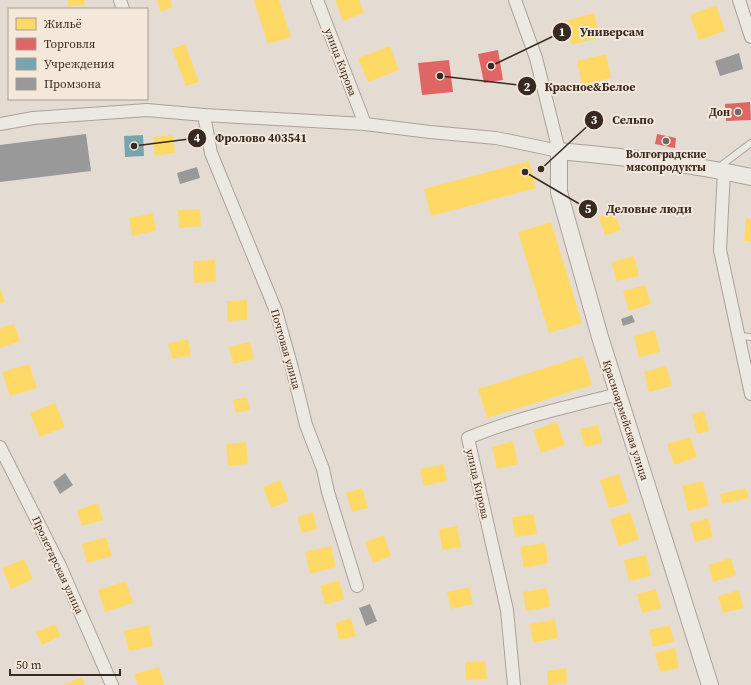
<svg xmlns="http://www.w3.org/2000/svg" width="751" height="685" viewBox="0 0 751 685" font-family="'Source Serif 4',serif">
  <rect width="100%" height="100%" fill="#e4dcd2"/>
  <g fill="#ffd966">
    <polygon points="68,0 84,0 85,5 68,6"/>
    <polygon points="157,0 170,0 173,7 161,12"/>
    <polygon points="256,0 279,0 291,37 268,44 254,1"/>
    <polygon points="335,0 359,0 364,13 343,21"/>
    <polygon points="716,5 725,31 699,40 690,15"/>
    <polygon points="594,13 600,37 572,45 565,21"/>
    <polygon points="185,44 199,82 186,86 172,49"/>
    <polygon points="390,46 399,70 368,82 358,58"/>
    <polygon points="606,54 611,78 582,85 577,61"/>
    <polygon points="173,135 175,153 155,156 153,137"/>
    <polygon points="529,161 536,188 431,216 424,189"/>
    <polygon points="200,209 201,226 179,228 178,210"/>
    <polygon points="614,212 621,230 605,236 599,217"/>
    <polygon points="153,213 156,231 132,236 129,218"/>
    <polygon points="746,218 751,219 751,242 744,241"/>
    <polygon points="551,222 582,323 549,333 518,232"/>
    <polygon points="634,256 639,276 616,281 612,262"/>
    <polygon points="215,260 216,282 194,283 193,261"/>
    <polygon points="645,285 651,304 629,311 623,291"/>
    <polygon points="0,288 5,302 0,304"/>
    <polygon points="247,300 247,320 227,321 227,301"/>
    <polygon points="14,324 20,341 0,348 0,328"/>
    <polygon points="655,330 660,352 639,357 634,336"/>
    <polygon points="188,339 191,355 172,359 168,343"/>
    <polygon points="250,342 254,359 233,364 229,347"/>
    <polygon points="583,356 592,385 487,418 478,389"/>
    <polygon points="29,364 37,388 10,396 2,372"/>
    <polygon points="666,366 672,386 649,392 644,372"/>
    <polygon points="247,397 250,410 236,413 233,400"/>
    <polygon points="55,403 65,427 40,437 30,413"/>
    <polygon points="704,411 709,431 697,434 692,414"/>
    <polygon points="557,422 565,445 541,453 533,430"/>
    <polygon points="598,425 602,443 585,447 580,429"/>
    <polygon points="690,437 697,457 674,465 667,444"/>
    <polygon points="513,441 518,464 497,469 492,447"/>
    <polygon points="246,442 248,464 228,466 226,444"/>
    <polygon points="444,464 447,481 424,486 420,469"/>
    <polygon points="619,474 628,503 609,508 600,480"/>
    <polygon points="280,480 289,501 271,508 263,487"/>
    <polygon points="703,481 709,506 688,511 682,486"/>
    <polygon points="362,488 368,508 352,512 346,493"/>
    <polygon points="746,488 749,498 722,504 720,494"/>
    <polygon points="98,503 103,520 82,526 77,510"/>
    <polygon points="313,512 317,529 302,533 297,517"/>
    <polygon points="630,512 639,539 619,546 610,519"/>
    <polygon points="534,514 537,534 515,537 512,517"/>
    <polygon points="708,518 713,537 695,542 690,523"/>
    <polygon points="457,526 461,547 442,550 439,529"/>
    <polygon points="384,535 391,556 373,563 365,542"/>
    <polygon points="106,537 112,556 87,563 82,544"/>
    <polygon points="545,543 548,563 524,568 520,547"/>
    <polygon points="331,546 336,567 310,574 305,552"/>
    <polygon points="646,555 651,576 629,581 624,560"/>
    <polygon points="731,558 736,575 713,582 708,565"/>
    <polygon points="24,559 33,579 11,589 2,568"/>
    <polygon points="339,580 344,599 325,605 320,586"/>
    <polygon points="126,581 133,603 105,612 98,590"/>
    <polygon points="469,587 473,604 451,609 447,592"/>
    <polygon points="547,588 550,607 526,611 523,592"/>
    <polygon points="656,589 661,608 642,613 637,594"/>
    <polygon points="739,590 743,608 723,613 718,596"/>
    <polygon points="351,618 356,636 339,640 335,623"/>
    <polygon points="555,619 558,638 533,643 530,624"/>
    <polygon points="55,624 61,636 42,645 36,632"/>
    <polygon points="149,625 153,646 129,651 124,631"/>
    <polygon points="670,625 674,642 653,647 649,630"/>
    <polygon points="675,648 679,668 660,672 655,653"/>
    <polygon points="485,661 487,679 466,680 465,662"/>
    <polygon points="159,667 164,685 138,685 134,674"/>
    <polygon points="566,668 567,683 548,685 547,671"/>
    <polygon points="82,677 85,685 63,685"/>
  </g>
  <g fill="#e06666">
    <polygon points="498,50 503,80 484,83 478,54"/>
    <polygon points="449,60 453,92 422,95 418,63"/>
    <polygon points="750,102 751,120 726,121 725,104"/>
    <polygon points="657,134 676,138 675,148 655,144"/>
  </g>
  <polygon fill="#76a5af" points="143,135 144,156 125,157 124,136"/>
  <g fill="#999">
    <polygon points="739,53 743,69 720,76 715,61"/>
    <polygon points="86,134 91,171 0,182 0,145"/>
    <polygon points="197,167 200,178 180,184 177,173"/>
    <polygon points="632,315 635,322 623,326 621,319"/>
    <polygon points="65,473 73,485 60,494 53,482"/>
    <polygon points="370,604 377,621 366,626 359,608"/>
  </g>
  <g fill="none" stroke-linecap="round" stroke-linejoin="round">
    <g stroke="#aaa29a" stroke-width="8">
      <g id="service">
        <polyline points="719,167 751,143"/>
        <polyline points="739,336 751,337"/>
      </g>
    </g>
    <g stroke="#aaa29a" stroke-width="14">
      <g id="minor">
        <polyline points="120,0 123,9"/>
        <polyline points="317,0 365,124"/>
        <polyline points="739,0 751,37"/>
        <polyline points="204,115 211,153 276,311 292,368 306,425 323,469 328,492 357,586"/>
        <polyline points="0,124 33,118 147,110 204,115 365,124 430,132 496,138 559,151 536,58 515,0"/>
        <polyline points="724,171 720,250 751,394"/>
        <polyline points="0,447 60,566 112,685"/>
        <path d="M514,685L507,610L468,438C516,418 567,407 618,394"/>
      </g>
    </g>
    <g stroke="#aaa29a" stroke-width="18">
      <path id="tertiary" d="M710,685L600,337L559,192V151C623,157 688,163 751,177"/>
    </g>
    <use href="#service" stroke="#ece8e2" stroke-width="6"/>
    <use href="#minor" stroke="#ece8e2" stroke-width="12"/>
    <use href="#tertiary" stroke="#ece8e2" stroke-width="16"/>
  </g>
  <g fill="#746860" stroke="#f3e8da" stroke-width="1.5">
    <circle cx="738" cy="112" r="4"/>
    <circle cx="666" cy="141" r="4"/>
  </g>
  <g text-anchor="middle" stroke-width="4" stroke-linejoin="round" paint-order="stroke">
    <g font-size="11" fill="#382a22" stroke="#f3e8da">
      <text transform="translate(341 62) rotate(69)" y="4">улица Кирова</text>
      <text transform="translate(286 349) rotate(74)" y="4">Почтовая улица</text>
      <text transform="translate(626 420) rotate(72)" y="4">Красноармейская улица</text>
      <text transform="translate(478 484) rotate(77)" y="4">улица Кирова</text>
      <text transform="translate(58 565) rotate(65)" y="4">Пролетарская улица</text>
    </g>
    <g font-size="11" font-weight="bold" fill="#382a22" stroke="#f3e8da" text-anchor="end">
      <text x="730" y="116">Дон</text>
      <text x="666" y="158" text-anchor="middle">Волгоградские<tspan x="666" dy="13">мясопродукты</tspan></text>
    </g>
  </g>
  <path fill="none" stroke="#382a22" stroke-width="1.5" d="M491 66L562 32M440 76L527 86M541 169L594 120M134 146L197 138M525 172L588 209"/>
  <g fill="#382a22" stroke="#f3e8da" stroke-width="1.5">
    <circle cx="491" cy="66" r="4"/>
    <circle cx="440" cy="76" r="4"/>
    <circle cx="541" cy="169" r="4"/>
    <circle cx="134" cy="146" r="4"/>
    <circle cx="525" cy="172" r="4"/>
    <circle cx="562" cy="32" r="10"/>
    <circle cx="527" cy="86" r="10"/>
    <circle cx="594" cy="120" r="10"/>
    <circle cx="197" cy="138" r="10"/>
    <circle cx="588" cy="209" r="10"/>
  </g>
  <g font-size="12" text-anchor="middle" font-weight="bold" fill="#fff">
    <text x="562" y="36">1</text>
    <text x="527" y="91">2</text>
    <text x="594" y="124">3</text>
    <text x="197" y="142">4</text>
    <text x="588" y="213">5</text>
  </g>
  <g font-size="12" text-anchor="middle" font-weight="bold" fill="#382a22" stroke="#f3e8da" stroke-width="4" stroke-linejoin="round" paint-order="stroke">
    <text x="612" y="36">Универсам</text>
    <text x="590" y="91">Красное&amp;Белое</text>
    <text x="633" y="124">Сельпо</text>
    <text x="261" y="142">Фролово 403541</text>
    <text x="649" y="213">Деловые люди</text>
  </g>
  <rect x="8" y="8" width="140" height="92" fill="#f3e8da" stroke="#a89c90"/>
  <rect x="16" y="18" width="20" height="12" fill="#ffd966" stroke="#a89c90"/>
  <text x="44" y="28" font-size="12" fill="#382a22">Жильё</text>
  <rect x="16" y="38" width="20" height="12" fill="#e06666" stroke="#a89c90"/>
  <text x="44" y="48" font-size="12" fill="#382a22">Торговля</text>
  <rect x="16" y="58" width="20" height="12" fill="#76a5af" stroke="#a89c90"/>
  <text x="44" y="68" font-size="12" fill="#382a22">Учреждения</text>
  <rect x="16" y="78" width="20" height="12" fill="#999999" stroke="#a89c90"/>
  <text x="44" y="88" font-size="12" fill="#382a22">Промзона</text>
  <path d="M10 669v6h110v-6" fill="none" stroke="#382a22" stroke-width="2"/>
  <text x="16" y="669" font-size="12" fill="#382a22" stroke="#f3e8da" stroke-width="3" paint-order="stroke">50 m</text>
</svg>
